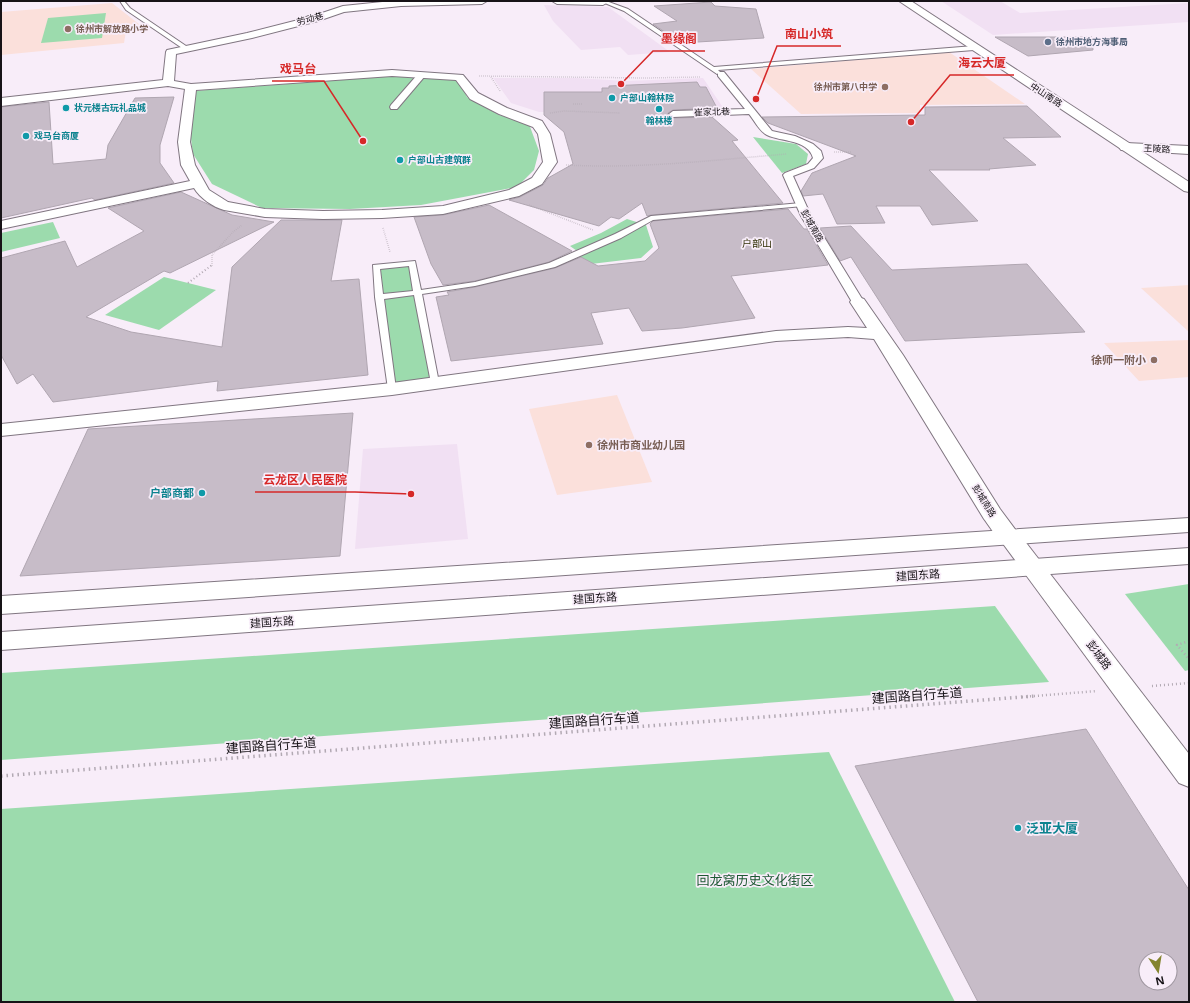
<svg xmlns="http://www.w3.org/2000/svg" width="1190" height="1003" viewBox="0 0 1190 1003" font-family="'Noto Sans','Noto Sans SC',sans-serif">
  <rect width="100%" height="100%" fill="#f8edf9"/>
  <g fill="#f1e0f3">
    <polygon points="941,1 1000,1 1020,13 1189,3 1189,22 993,35"/>
    <polygon points="544,5 608,7 670,52 628,55 620,47 581,50 553,21"/>
    <polygon points="493,78 577,78 626,81 703,78 724,109 650,112 539,112 511,103"/>
    <polygon points="457,444 468,539 355,549 363,449"/>
  </g>
  <g fill="#fbe0db">
    <polygon points="112,3 144,28 126,31 124,43 1,55 1,12"/>
    <polygon points="949,52 1025,104 920,105 920,113 801,114 751,69"/>
    <polygon points="1189,285 1189,332 1141,288"/>
    <polygon points="1189,340 1189,377 1139,381 1104,343"/>
    <polygon points="617,395 652,482 557,495 529,409"/>
  </g>
  <g fill="#9cdbad">
    <polygon points="106,13 102,38 41,43 48,18"/>
    <polygon points="395,76 459,80 467,97 499,115 529,124 539,151 534,170 517,187 421,205 350,209 262,208 212,184 193,154 190,131 194,91"/>
    <polygon points="753,137 796,144 808,154 806,164 782,173"/>
    <polygon points="627,219 646,225 653,247 641,258 591,264 573,253 577,251 570,246 601,233"/>
    <polygon points="53,222 60,238 1,252 1,233"/>
    <polygon points="412,263 434,379 391,384 376,267"/>
    <polygon points="164,277 216,290 159,330 105,315"/>
    <polygon points="1189,584 1189,670 1185,671 1125,594"/>
    <polygon points="995,606 1049,682 1,760 1,673"/>
    <polygon points="829,752 955,1002 1,1002 1,809"/>
  </g>
  <g fill="#c7bcc8" stroke="#b0a6b1" fill-rule="evenodd">
    <polygon points="711,2 715,6 756,9 764,38 681,43 653,24 677,21 654,6"/>
    <polygon points="995,37 1092,37 1093,50 1028,56"/>
    <polygon points="697,82 700,87 706,87 717,108 673,110 668,113 668,115 673,118 712,117 738,140 732,141 783,203 651,215 647,216 642,203 619,219 611,217 599,226 509,200 520,197 543,185 548,178 573,164 564,132 544,115 544,92 602,92 602,88 609,88 609,86"/>
    <polygon points="174,97 160,145 160,163 174,183 95,200 92,198 1,218 1,107 49,102 53,164 106,159 108,145 135,98"/>
    <polygon points="1027,106 1061,137 1003,138 1036,165 989,169 990,170 929,170 978,221 932,225 920,206 876,206 885,223 837,224 823,194 803,196 801,191 812,173 856,156 768,123 762,117 925,115 925,107"/>
    <polygon points="181,192 232,215 274,222 170,273 164,271 86,317 131,332 222,347 232,267 281,220 342,220 331,281 359,279 368,375 217,391 218,381 53,402 33,374 17,384 1,355 1,258 65,241 77,267 144,231 108,208"/>
    <polygon points="489,205 572,251 549,262 475,281 443,285 431,264 414,217 443,215"/>
    <polygon points="788,209 804,229 807,229 828,265 731,276 755,318 682,328 642,331 629,308 591,313 603,344 451,361 436,297 449,295 447,292 475,287 555,268 581,257 598,266 645,261 659,248 650,224 653,221"/>
    <polygon points="851,226 892,270 1027,264 1085,332 905,341 851,257 840,261 820,228"/>
    <polygon points="353,413 340,556 20,576 88,429"/>
    <path d="M1086,729L1189,890V1002H978L855,766ZM1146,959H1170V983H1146Z"/>
  </g>
  <g fill="none" stroke-linecap="round" stroke-linejoin="round">
    <g stroke="#807681" stroke-width="2">
      <g id="service">
        <polygon points="120,1 124,1 130,8 189,48 189,50 185,50 126,10"/>
        <polygon points="600,1 606,1 628,9 714,67 974,46 977,48 974,50 718,70 720,72 717,74 624,11"/>
        <path d="M801,203L803,204V206L653,220L621,238L555,267L475,286L422,294L439,383L435,386L431,383L414,295L384,299L396,389L392,392L388,389L375,297L373,265L415,261L421,290L475,282L549,263L615,234L651,216ZM409,266L413,291L383,294L380,269Z"/>
      </g>
    </g>
    <g stroke="#807681" stroke-width="2">
      <g id="pedestrian">
        <path d="M718,72H724L772,131L795,136L813,144L821,151L823,158L814,168L793,176L811,216L864,302L862,304H854L852,302L801,216L783,175L785,173L808,164L813,158C808,139 781,142 767,135C760,132 754,120 749,114L673,117L669,114L673,111L745,109L718,76Z"/>
        <polygon points="418,74 424,74 425,76 397,109 391,109 390,107 391,105"/>
      </g>
    </g>
    <g stroke="#807681" stroke-width="2">
      <g id="minor">
        <path d="M392,1H487L482,4L401,6L344,12L318,21L252,38L176,54L174,81L191,84L392,70L463,75L478,93L507,108L542,121L550,134L557,162L542,184L519,196L443,214L382,218L323,219L265,217L224,210C213,207 200,198 194,188L1,229V221L190,181L181,165L178,142L185,89L168,86L1,106V98L163,80L166,52L167,50L247,33L310,17L343,6ZM392,76L456,80L470,99L499,114L533,127L538,134L543,162L532,178L509,190L443,206L382,210L323,211L265,209L228,202L209,190L195,165L190,142L196,90Z"/>
        <polygon points="552,1 607,1 608,2 603,5 557,4"/>
        <path d="M858,297L864,299L903,355L1000,509L1020,536L1017,541C999,546 994,532 984,519L874,339L848,337L776,341L392,395L1,436V424L392,383L776,331L848,327L867,328L850,302L852,299Z"/>
      </g>
    </g>
    <g stroke="#807681" stroke-width="2">
      <g id="tertiary">
        <polygon points="1126,143 1189,146 1189,154 1121,150 1119,147 1121,144"/>
        <polygon points="1009,528 1017,531 1189,754 1189,787 1179,783 1001,541 998,536 1001,531"/>
      </g>
    </g>
    <g stroke="#807681" stroke-width="2">
      <g id="secondary">
        <polygon points="1189,518 1189,532 1,614 1,596"/>
        <polygon points="1189,548 1189,564 1,650 1,632"/>
      </g>
    </g>
    <g stroke="#807681" stroke-width="2">
      <polygon id="primary" points="899,1 911,1 1189,182 1189,192 1184,191"/>
    </g>
    <g stroke="#b2a9b3" stroke-width="1.5" stroke-dasharray="0.5 1.5" stroke-linecap="butt">
      <polyline points="479,76 645,78 700,77"/>
      <polyline points="491,77 500,91"/>
      <polyline points="573,104 582,104"/>
      <polyline points="550,113 564,111 620,113"/>
      <polyline points="834,152 851,152"/>
      <path d="M566,165C640,169 714,160 787,154"/>
      <polyline points="529,205 593,230"/>
      <polyline points="383,228 390,252"/>
      <polyline points="212,266 212,255 233,232 242,225"/>
    </g>
    <polyline stroke="#b2a9b3" stroke-width="2" stroke-dasharray="1 2.5" stroke-linecap="butt" points="188,283 212,265"/>
    <g stroke="#b2a9b3" stroke-width="2.5" stroke-dasharray="1 3" stroke-linecap="butt">
      <polyline points="1189,641 1177,645 1189,659"/>
      <polyline points="1152,686 1189,683"/>
      <polyline points="1022,697 1097,691"/>
    </g>
    <polyline stroke="#b2a9b3" stroke-width="3.5" stroke-dasharray="1.5 4" stroke-linecap="butt" points="1,776 1035,696"/>
    <use href="#service" fill="#fff" fill-rule="evenodd"/>
    <use href="#pedestrian" fill="#fff" fill-rule="evenodd"/>
    <use href="#minor" fill="#fff" fill-rule="evenodd"/>
    <use href="#tertiary" fill="#fff" fill-rule="evenodd"/>
    <use href="#secondary" fill="#fff" fill-rule="evenodd"/>
    <use href="#primary" fill="#fff" fill-rule="evenodd"/>
  </g>
  <g fill="#8d6e63" stroke="#f8edf9" stroke-width="1.5">
    <circle cx="68" cy="29" r="4"/>
    <circle cx="885" cy="87" r="4"/>
    <circle cx="1154" cy="360" r="4"/>
    <circle cx="589" cy="445" r="4"/>
  </g>
  <circle fill="#5c6f8a" stroke="#f8edf9" stroke-width="1.5" cx="1048" cy="42" r="4"/>
  <g fill="#0f9aa8" stroke="#f8edf9" stroke-width="1.5">
    <circle cx="612" cy="98" r="4"/>
    <circle cx="66" cy="108" r="4"/>
    <circle cx="659" cy="109" r="4"/>
    <circle cx="26" cy="136" r="4"/>
    <circle cx="400" cy="160" r="4"/>
    <circle cx="202" cy="493" r="4"/>
    <circle cx="1018" cy="828" r="4"/>
  </g>
  <g text-anchor="middle" stroke-width="3.5" stroke-linejoin="round" paint-order="stroke">
    <g font-size="9" fill="#171317" stroke="#f8edf9">
      <text transform="translate(310 19) rotate(-16)" y="3">劳动巷</text>
      <text transform="translate(1046 95) rotate(33)" y="3">中山南路</text>
      <text transform="translate(712 112) rotate(-2)" y="3">崔家北巷</text>
      <text transform="translate(1157 149) rotate(3)" y="3">王陵路</text>
      <text transform="translate(812 226) rotate(61)" y="3">彭城南路</text>
      <text transform="translate(984 501) rotate(58)" y="3">彭城南路</text>
    </g>
    <g font-size="9" font-weight="bold" fill="#785e54" stroke="#f8edf9" text-anchor="start">
      <text x="76" y="32">徐州市解放路小学</text>
      <text x="877" y="90" text-anchor="end">徐州市第八中学</text>
    </g>
    <g font-size="9" font-weight="bold" fill="#4e5e75" stroke="#f8edf9" text-anchor="start">
      <text x="1056" y="45">徐州市地方海事局</text>
    </g>
    <g font-size="9" font-weight="bold" fill="#0d838f" stroke="#f8edf9" text-anchor="start">
      <text x="620" y="101">户部山翰林院</text>
      <text x="74" y="111">状元楼古玩礼品城</text>
      <text x="659" y="124" text-anchor="middle">翰林楼</text>
      <text x="34" y="139">戏马台商厦</text>
      <text x="408" y="163">户部山古建筑群</text>
    </g>
    <g font-size="10" fill="#313107" stroke="#f8edf9">
      <text x="757" y="247">户部山</text>
    </g>
    <g font-size="11" font-weight="bold" fill="#785e54" stroke="#f8edf9" text-anchor="end">
      <text x="1146" y="364">徐师一附小</text>
      <text x="597" y="449" text-anchor="start">徐州市商业幼儿园</text>
    </g>
    <g font-size="11" font-weight="bold" fill="#0d838f" stroke="#f8edf9" text-anchor="end">
      <text x="194" y="497">户部商都</text>
    </g>
    <g font-size="11" fill="#171317" stroke="#f8edf9">
      <text transform="translate(918 575) rotate(-4)" y="4">建国东路</text>
      <text transform="translate(595 598) rotate(-4)" y="4">建国东路</text>
      <text transform="translate(272 622) rotate(-4)" y="4">建国东路</text>
      <text transform="translate(1099 655) rotate(53)" y="4">彭城路</text>
    </g>
    <g font-size="13" fill="#171317" stroke="#f8edf9">
      <text transform="translate(917 695) rotate(-4)" y="5">建国路自行车道</text>
      <text transform="translate(594 720) rotate(-4)" y="5">建国路自行车道</text>
      <text transform="translate(271 745) rotate(-4)" y="5">建国路自行车道</text>
    </g>
    <g font-size="13" font-weight="bold" fill="#0d838f" stroke="#f8edf9" text-anchor="start">
      <text x="1026" y="833">泛亚大厦</text>
    </g>
    <g font-size="13" fill="#1d5933" stroke="#f8edf9">
      <text x="755" y="885">回龙窝历史文化街区</text>
    </g>
  </g>
  <path fill="none" stroke="#d62828" stroke-width="1.5" d="M756 99L777 46H841M621 84L653 51H705M911 122L950 75H1014M363 141L324 81H272M411 494L355 492H255"/>
  <g fill="#d62828" stroke="#f8edf9" stroke-width="1.5">
    <circle cx="756" cy="99" r="4"/>
    <circle cx="621" cy="84" r="4"/>
    <circle cx="911" cy="122" r="4"/>
    <circle cx="363" cy="141" r="4"/>
    <circle cx="411" cy="494" r="4"/>
  </g>
  <g font-size="12" text-anchor="middle" font-weight="bold" fill="#d62828" stroke="#f8edf9" stroke-width="3.5" stroke-linejoin="round" paint-order="stroke">
    <text x="809" y="38">南山小筑</text>
    <text x="679" y="43">墨缘阁</text>
    <text x="982" y="67">海云大厦</text>
    <text x="298" y="73">戏马台</text>
    <text x="305" y="484">云龙区人民医院</text>
  </g>
  <rect width="1190" height="1003" fill="none" stroke="#171317" stroke-width="4"/>
  <g transform="translate(1158 971) rotate(168)"><circle r="19" fill="#f8edf9" stroke="#9e969f"/>
  <path d="M0-3L7 15L0 10L-7 15Z" fill="#84842e"/>
  <text y="-6" font-size="11" font-weight="bold" text-anchor="middle" fill="#171317">N</text>
  </g>
</svg>
